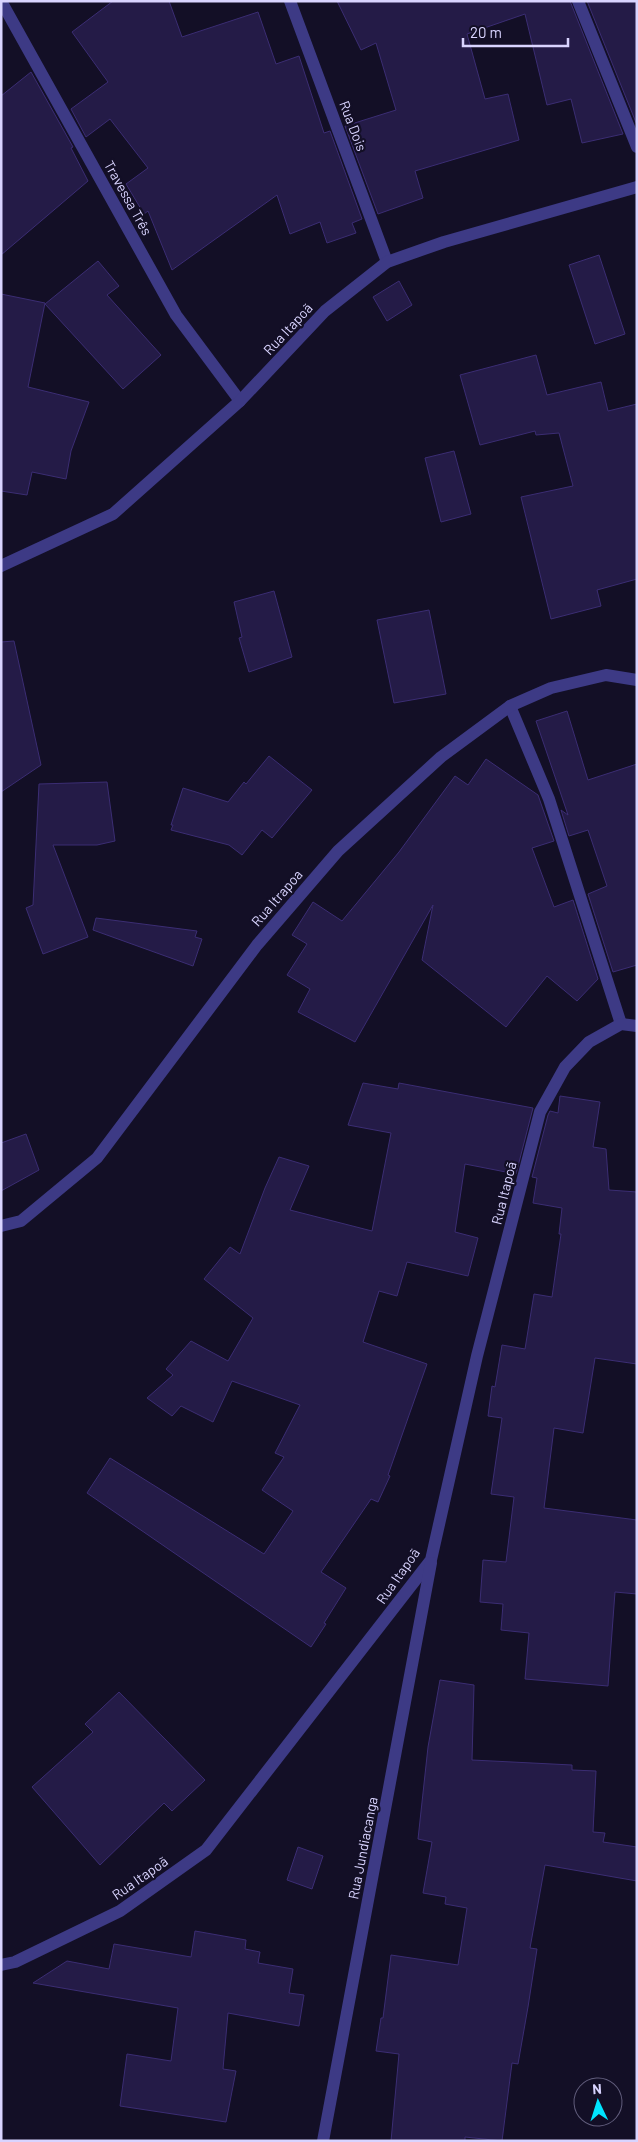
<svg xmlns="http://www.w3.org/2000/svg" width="638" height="2142" viewBox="0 0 638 2142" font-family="Barlow,sans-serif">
  <rect width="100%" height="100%" fill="#130f26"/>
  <g fill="#241b47" stroke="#3b2d73">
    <polygon points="113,1 169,1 182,37 258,12 276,64 299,56 324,133 330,131 362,219 352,223 356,233 327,243 320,222 290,234 277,195 172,270 148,211 144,214 126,184 148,168 110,119 86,137 71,109 108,82 72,32"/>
    <polygon points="337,1 570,1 623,134 582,143 571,99 547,105 525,14 467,34 485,99 508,94 519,140 415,171 423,198 378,214 345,126 396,110 376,43 361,50"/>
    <polygon points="587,1 637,1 637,125"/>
    <polygon points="31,72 73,147 71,148 88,181 1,255 1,96"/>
    <polygon points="599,255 625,334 595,344 569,265"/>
    <polygon points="98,261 119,286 107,295 161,355 123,389 45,304"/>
    <polygon points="399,281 412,305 387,321 373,297"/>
    <polygon points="1,294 45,303 28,387 89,402 71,451 66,479 32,472 27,495 1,491"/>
    <polygon points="536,355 547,395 601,382 608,411 637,404 637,579 597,590 601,606 551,619 521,497 573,486 559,433 536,435 535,431 480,445 460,375"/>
    <polygon points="454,451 471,514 441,522 425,458"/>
    <polygon points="274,591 292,657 249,672 239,638 242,637 234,602"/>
    <polygon points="429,610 446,694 394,703 377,620"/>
    <polygon points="14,641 41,765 1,792 1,642"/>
    <polygon points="567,711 588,780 637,764 637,965 613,972 588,894 607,886 588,830 569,836 561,810 568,815 536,721"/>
    <polygon points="269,756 312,790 272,838 262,830 242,855 229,845 171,830 173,825 171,825 183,788 228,802 244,782 246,784"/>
    <polygon points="486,759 538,795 554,841 532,848 554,907 573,900 598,979 577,1001 547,976 506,1027 422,960 433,905 355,1042 298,1012 310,989 287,975 307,944 292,935 313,902 342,921 399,852 455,776 468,785"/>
    <polygon points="107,782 115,841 97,845 53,845 88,937 43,954 26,908 33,905 39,784"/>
    <polygon points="96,918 197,931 195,937 202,939 193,966 93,930"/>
    <polygon points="363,1083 398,1089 399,1083 533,1108 516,1174 465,1164 455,1232 478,1238 468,1276 407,1262 397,1296 379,1291 363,1342 427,1364 388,1475 390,1476 378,1502 371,1499 321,1572 346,1588 324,1623 326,1624 311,1647 87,1493 110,1458 264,1554 293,1511 262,1490 284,1457 275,1453 300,1405 232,1381 213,1422 181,1406 172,1416 147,1398 173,1375 166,1369 191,1341 228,1361 253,1318 204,1279 230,1247 240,1254 265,1188 279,1157 309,1166 290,1210 372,1231 391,1133 348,1125"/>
    <polygon points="560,1096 600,1102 593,1147 606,1149 609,1190 637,1192 637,1364 595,1358 583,1433 554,1428 544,1508 637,1520 637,1594 615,1592 608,1686 525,1679 529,1633 501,1630 503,1604 480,1602 483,1560 506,1562 514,1497 491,1494 502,1418 488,1416 492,1386 495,1387 502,1345 525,1349 534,1294 552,1297 561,1234 559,1234 562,1208 533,1203 537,1178 532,1177 548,1115 550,1111 558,1113"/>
    <polygon points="26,1134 39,1170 1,1191 1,1143"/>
    <polygon points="440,1680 474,1685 472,1760 572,1765 572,1770 596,1771 593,1832 605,1833 603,1842 637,1847 637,1881 545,1865 530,1948 537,1949 528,2007 518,2064 512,2063 502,2141 465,2137 465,2141 391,2141 399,2054 376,2051 381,2018 383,2018 391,1955 458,1965 467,1908 445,1904 446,1897 423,1893 432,1842 418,1839 428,1747"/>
    <polygon points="119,1692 205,1780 172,1811 164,1803 100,1865 32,1787 93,1732 85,1724"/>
    <polygon points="298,1847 323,1856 312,1889 287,1880"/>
    <polygon points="195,1931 246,1940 245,1949 260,1952 258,1963 293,1969 289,1993 304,1995 299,2026 228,2013 223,2069 236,2071 226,2122 120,2106 127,2054 171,2061 178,2008 33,1983 67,1961 109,1969 114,1944 191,1957"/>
  </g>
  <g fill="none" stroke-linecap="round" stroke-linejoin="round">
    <g stroke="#3d3a85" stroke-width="12">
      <polyline points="1,1 176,315 240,401"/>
      <polyline points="290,1 387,262"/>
      <polyline points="578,1 637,147"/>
      <polyline points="1,566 113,514 240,401 325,311 387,262 444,242 637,187"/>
      <polyline points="510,706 549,799 621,1024"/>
      <polyline points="1,1226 21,1221 97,1158 257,945 338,851 441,757 510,706 551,688 606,675 637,680"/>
      <polyline points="1,1965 15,1962 120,1911 206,1850 431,1560 477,1356 540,1112 565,1067 589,1042 621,1024 637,1026"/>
      <polyline points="323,2141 431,1563"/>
    </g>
  </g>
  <g text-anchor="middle" stroke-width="4.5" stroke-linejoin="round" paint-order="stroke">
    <g font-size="14" fill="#d9d4ff" stroke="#130f26">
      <text transform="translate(353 126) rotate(69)" y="5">Rua Dois</text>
      <text transform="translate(128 198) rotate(61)" y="5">Travessa Três</text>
      <text transform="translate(288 329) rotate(-47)" y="5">Rua Itapoã</text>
      <text transform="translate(277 898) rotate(-49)" y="5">Rua Itrapoa</text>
      <text transform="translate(504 1193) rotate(-76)" y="5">Rua Itapoã</text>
      <text transform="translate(398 1576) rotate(-55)" y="5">Rua Itapoã</text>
      <text transform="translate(363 1848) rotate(-79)" y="5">Rua Jundiacanga</text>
      <text transform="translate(140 1878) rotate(-35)" y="5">Rua Itapoã</text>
    </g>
  </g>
  <rect width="638" height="2142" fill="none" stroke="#d9d4ff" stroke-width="5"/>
  <g transform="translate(598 2102) rotate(356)"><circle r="24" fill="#130f26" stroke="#625e7d"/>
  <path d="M0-4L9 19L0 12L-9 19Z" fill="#00e5ff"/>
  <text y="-8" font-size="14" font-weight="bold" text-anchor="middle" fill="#d9d4ff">N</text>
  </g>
  <path d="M463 38v8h105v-8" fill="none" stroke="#d9d4ff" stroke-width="2.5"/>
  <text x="470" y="38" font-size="15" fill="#d9d4ff" stroke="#130f26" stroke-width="4" paint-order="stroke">20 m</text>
</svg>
